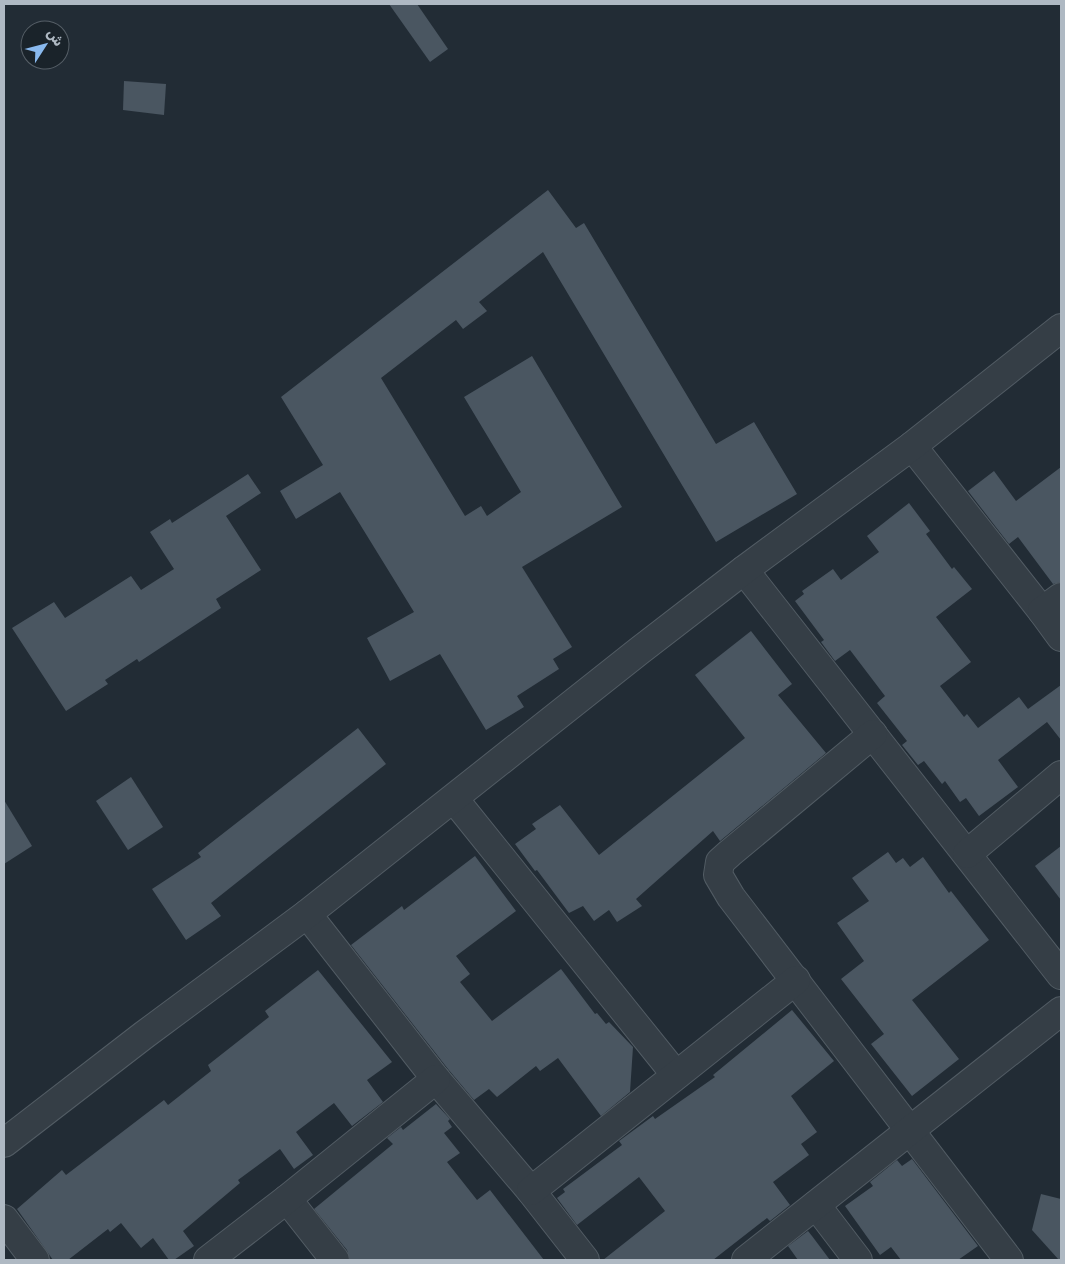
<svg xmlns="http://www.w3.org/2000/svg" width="1065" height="1264" viewBox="0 0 1065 1264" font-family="Rubik,'Noto Naskh Arabic',sans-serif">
  <rect width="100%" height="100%" fill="#222c35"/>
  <g fill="#4a5661">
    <polygon points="389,4 417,4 448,49 430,62"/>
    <polygon points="124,81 166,84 164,115 123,110"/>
    <polygon points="548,190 576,228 584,223 716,444 754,422 797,494 716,542 543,252 479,302 487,311 463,329 456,320 381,378 465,516 481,506 487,516 521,492 464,397 532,356 622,507 522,567 572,647 553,659 559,669 517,696 524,707 486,730 440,654 390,681 367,638 414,612 340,492 296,519 280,491 323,465 281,397"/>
    <polygon points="1061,467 1061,582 1053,584 1018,537 1009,544 968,491 994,471 1016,501"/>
    <polygon points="248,474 261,493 226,516 261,570 216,599 221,608 139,662 137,659 105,680 108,684 66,711 12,628 54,602 65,618 131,576 141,590 174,569 150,532 170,519 172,523"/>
    <polygon points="909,503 930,531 926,534 952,569 954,567 972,589 936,617 971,662 940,686 964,717 967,714 978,728 1019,697 1028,709 1061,685 1061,740 1047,722 998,760 1018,787 979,816 966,798 960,802 945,781 942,784 924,761 918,765 902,745 907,741 877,703 885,696 850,650 835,661 821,642 824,640 795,601 804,594 802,591 833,569 841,580 879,552 867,536"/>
    <polygon points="751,631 792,684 778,695 826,753 720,841 713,831 636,899 642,906 617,922 609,910 594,921 583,906 569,913 537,870 535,871 515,844 536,829 532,824 560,805 599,855 745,738 695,675"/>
    <polygon points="358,728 386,764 211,903 221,916 186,940 152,889 201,857 198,853"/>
    <polygon points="131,777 163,827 128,850 96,801"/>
    <polygon points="4,800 32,846 4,864"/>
    <polygon points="1061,846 1061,900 1035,866"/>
    <polygon points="888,852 896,863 903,858 910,867 923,857 949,893 951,891 989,940 912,1000 959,1059 912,1096 871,1044 884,1034 841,979 864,961 837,923 869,901 852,878"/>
    <polygon points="475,856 516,911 456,956 470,974 460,982 492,1021 561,969 595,1014 597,1013 606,1024 609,1022 633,1047 630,1092 601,1116 558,1058 540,1071 536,1066 497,1097 489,1089 474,1100 448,1069 351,945 402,906 404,910"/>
    <polygon points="318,970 392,1062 367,1080 383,1102 352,1126 334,1103 296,1132 313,1155 294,1169 280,1149 238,1180 240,1183 183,1231 194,1246 174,1260 169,1260 153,1238 141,1248 121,1223 110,1232 108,1229 68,1260 53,1260 17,1209 62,1170 66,1175 164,1100 168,1105 211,1071 208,1065 269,1017 265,1011"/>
    <polygon points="792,1010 834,1061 791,1096 817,1132 801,1144 809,1155 773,1182 790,1205 770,1221 767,1218 713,1260 603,1260 665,1211 639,1177 577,1225 557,1198 565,1192 563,1189 622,1145 619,1141 653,1116 655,1119 715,1077 713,1075"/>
    <polygon points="436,1104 450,1119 448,1121 452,1127 444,1133 460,1153 447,1162 477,1200 490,1190 544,1260 350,1260 347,1250 314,1209 393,1144 387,1138 401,1127 403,1130"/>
    <polygon points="912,1159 978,1246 958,1260 901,1260 891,1247 880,1255 845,1206 873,1186 870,1182 897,1160 902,1166"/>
    <polygon points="1041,1194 1061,1199 1061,1260 1059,1260 1032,1230"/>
    <polygon points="808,1231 812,1236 830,1260 798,1260 788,1246"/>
  </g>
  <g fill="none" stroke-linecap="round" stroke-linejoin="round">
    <g stroke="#525c64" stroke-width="30">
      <g id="street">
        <polyline points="912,446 1042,611"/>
        <polyline points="744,570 1061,975"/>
        <polyline points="1061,597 1042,611 1061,637"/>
        <polyline points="873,734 730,853 720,862 718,875 731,897 1009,1260"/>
        <polyline points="454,799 676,1075"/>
        <polyline points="967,854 1061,775"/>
        <polyline points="307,914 436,1079 531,1191 585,1260"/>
        <polyline points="4,1143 144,1035 307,914 639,651 744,570 912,446 1061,328"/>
        <polyline points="531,1191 796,980"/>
        <polyline points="287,1199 335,1260"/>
        <polyline points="816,1205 858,1260"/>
        <polyline points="4,1219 35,1260"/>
        <polyline points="208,1260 287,1199 436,1079"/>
        <polyline points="746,1260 1061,1011"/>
      </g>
    </g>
    <use href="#street" stroke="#353e46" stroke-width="28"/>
  </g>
  <rect width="1065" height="1264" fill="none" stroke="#afb9c3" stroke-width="10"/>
  <g transform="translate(45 45) rotate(54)"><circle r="24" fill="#1a232a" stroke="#565f67"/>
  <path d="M0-4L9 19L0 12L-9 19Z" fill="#89b9ee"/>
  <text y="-8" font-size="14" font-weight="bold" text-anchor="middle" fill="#afb9c3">ش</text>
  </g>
</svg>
